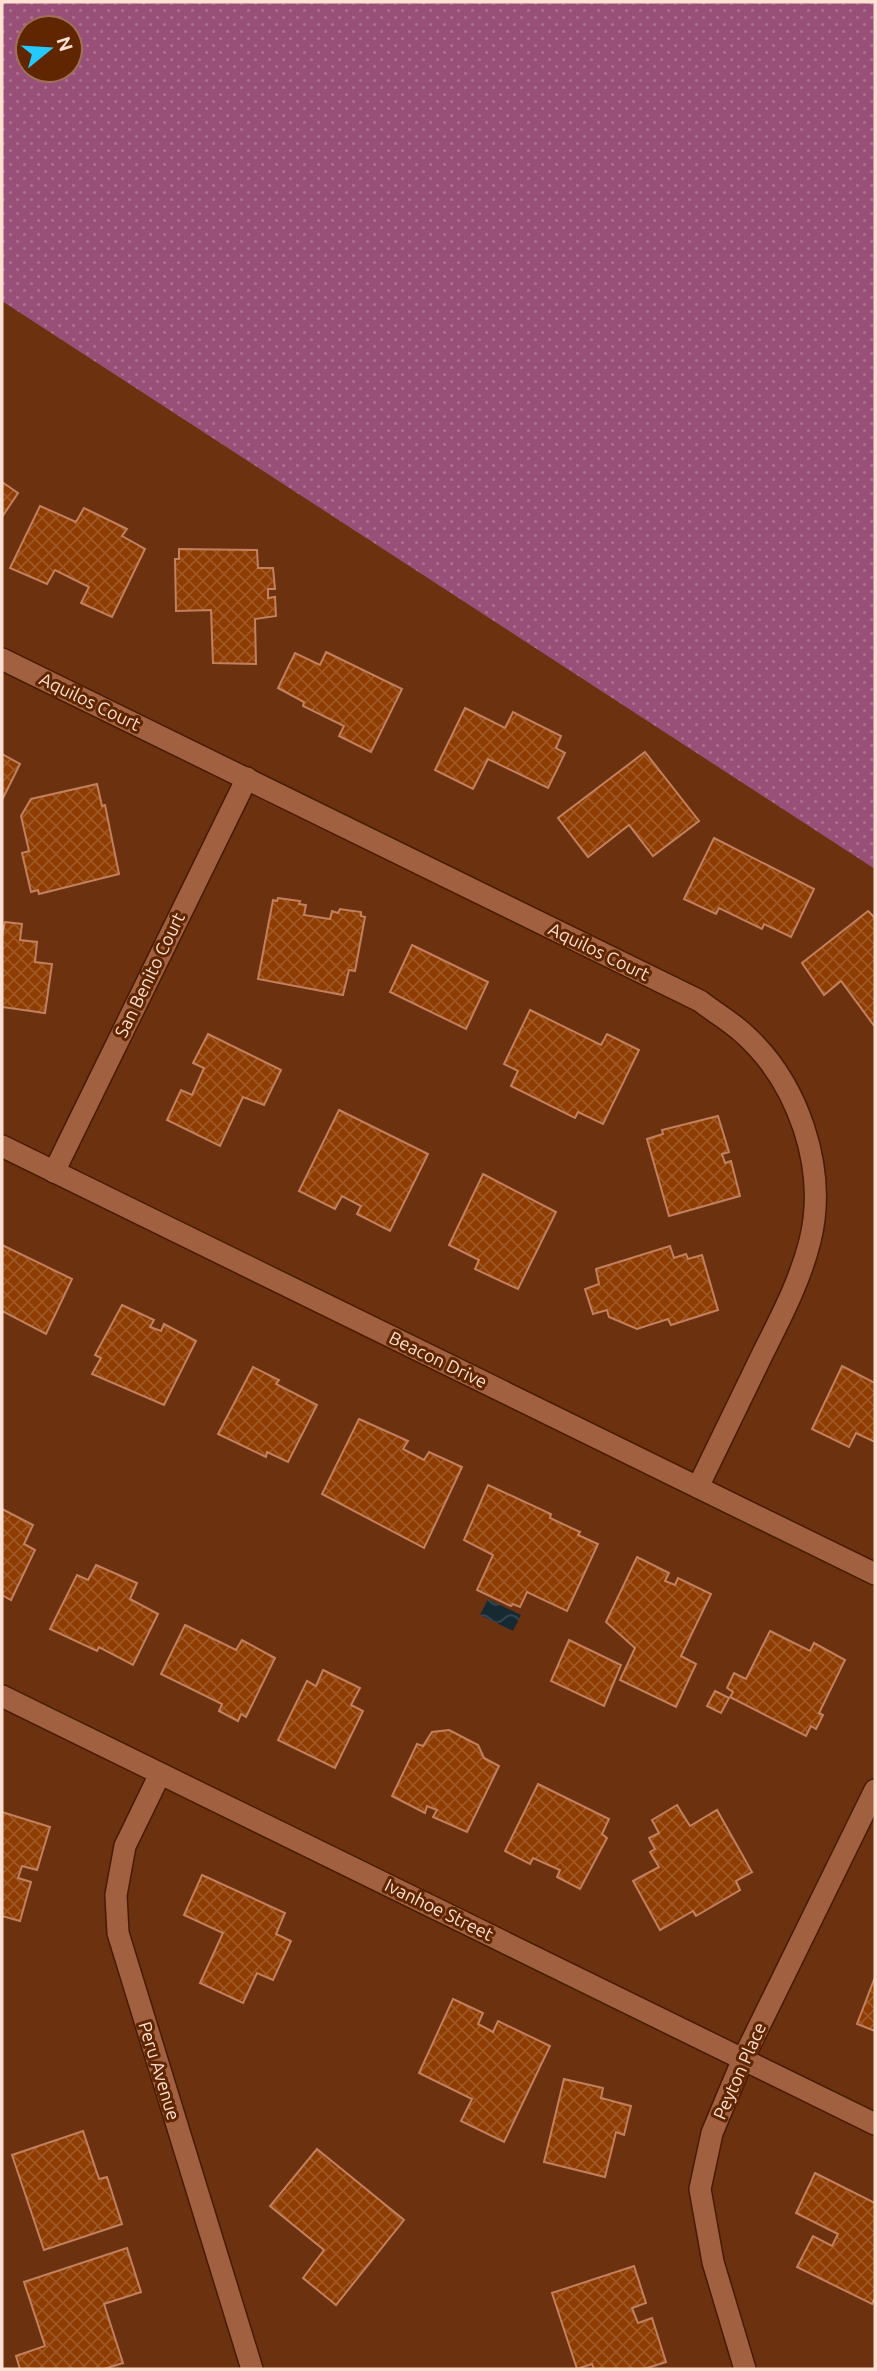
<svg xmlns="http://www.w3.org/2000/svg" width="877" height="2371" viewBox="0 0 877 2371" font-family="Ubuntu,sans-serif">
  <defs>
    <pattern id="grass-dots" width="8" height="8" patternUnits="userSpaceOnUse" patternTransform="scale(1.75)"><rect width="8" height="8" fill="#985078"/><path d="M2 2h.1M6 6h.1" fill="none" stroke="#ad7190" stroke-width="1.8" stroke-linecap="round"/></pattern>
    <pattern id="water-waves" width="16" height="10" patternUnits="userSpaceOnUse" patternTransform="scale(1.75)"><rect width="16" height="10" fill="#152a33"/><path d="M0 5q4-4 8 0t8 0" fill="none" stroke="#384950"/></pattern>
    <pattern id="building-cross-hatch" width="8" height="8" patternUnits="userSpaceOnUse" patternTransform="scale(1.75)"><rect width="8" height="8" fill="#8e3c01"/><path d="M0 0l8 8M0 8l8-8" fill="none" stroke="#9f5825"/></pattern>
  </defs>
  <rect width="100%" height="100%" fill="#6c310f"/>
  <path fill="url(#grass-dots)" fill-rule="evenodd" d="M2,2H875V869L2,301ZM28,28H70V70H28Z"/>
  <polygon fill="url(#water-waves)" points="488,1599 521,1615 513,1631 480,1615"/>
  <g fill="url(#building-cross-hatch)" stroke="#c2805f" stroke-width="2">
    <polygon points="2,482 18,493 2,517"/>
    <polygon points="40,506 76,522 84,508 127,529 122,536 145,549 112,617 81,603 89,587 55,570 47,584 10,568"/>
    <polygon points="179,549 257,550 258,568 273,568 275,589 268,589 268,598 275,597 276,616 255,619 256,664 213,663 211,610 176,611 175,559 179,559"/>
    <polygon points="326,652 402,689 371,752 339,736 344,726 303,706 304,702 278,688 295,653 320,665"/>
    <polygon points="465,708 505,728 513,712 561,736 556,748 565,753 548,788 488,759 473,789 435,770"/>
    <polygon points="645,752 699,821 653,856 629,825 588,857 558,818"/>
    <polygon points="2,754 20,764 2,800"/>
    <polygon points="97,784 102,806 105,805 119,874 39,894 38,890 31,892 22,853 29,851 21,816 31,799"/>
    <polygon points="714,838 814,889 791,937 764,924 762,929 719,908 716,914 684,899"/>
    <polygon points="278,898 300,901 299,904 306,905 304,915 330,919 332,911 338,913 340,909 361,912 361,916 365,917 355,971 349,970 343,995 258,979 273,900 277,901"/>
    <polygon points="868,911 875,918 875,1027 841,981 824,995 802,963"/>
    <polygon points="5,922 22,924 20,940 37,942 35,962 52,964 45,1013 2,1007 2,935"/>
    <polygon points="412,945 488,982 466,1029 390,992"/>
    <polygon points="530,1010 601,1045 607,1034 639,1050 603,1124 578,1112 575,1118 511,1086 518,1071 504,1064"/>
    <polygon points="208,1034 281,1070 264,1105 243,1097 220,1146 167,1120 181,1090 192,1095 204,1068 193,1063"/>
    <polygon points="339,1110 428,1154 390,1231 357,1214 361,1206 342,1196 335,1209 299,1191"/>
    <polygon points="718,1116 729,1152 722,1154 725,1163 731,1161 740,1196 669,1216 647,1139 663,1134 662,1130"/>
    <polygon points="483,1174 556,1212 518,1289 475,1269 479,1260 449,1245"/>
    <polygon points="2,1245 72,1279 46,1334 2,1311"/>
    <polygon points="670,1246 674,1258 686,1254 688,1259 702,1255 718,1310 671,1325 668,1319 637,1329 609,1317 607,1310 593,1314 585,1289 599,1284 596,1269"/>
    <polygon points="122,1305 154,1320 150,1327 161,1331 164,1324 196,1341 164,1405 92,1374 101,1358 95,1355"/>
    <polygon points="842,1366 875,1383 875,1442 856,1433 849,1447 812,1429"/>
    <polygon points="253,1367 279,1380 276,1384 317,1405 288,1462 267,1452 266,1457 218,1434"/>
    <polygon points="359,1419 408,1441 403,1449 424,1460 429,1452 462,1467 424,1548 322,1494"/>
    <polygon points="488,1485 551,1514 550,1518 580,1532 578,1535 598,1544 567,1611 527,1592 520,1607 513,1604 511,1606 477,1590 493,1555 464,1540"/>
    <polygon points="2,1509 33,1525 24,1544 35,1550 11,1600 2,1595"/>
    <polygon points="637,1557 669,1573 665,1581 675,1585 678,1578 711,1594 681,1656 696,1664 676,1707 620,1680 635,1648 606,1622"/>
    <polygon points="96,1565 137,1583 130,1599 158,1614 133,1665 99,1647 97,1651 50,1629 77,1575 88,1580"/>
    <polygon points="185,1625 236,1650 242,1640 275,1658 246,1717 241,1714 238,1721 219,1711 222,1704 161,1674"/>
    <polygon points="770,1631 810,1651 814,1643 845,1660 819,1713 823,1715 816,1729 811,1726 806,1736 730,1697 733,1692 727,1688 734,1673 746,1679"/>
    <polygon points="569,1640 621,1665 604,1706 551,1681"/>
    <polygon points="323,1670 360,1688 351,1705 363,1711 335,1768 278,1740 307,1681 316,1686"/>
    <polygon points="715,1691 729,1698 721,1713 707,1706"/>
    <polygon points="449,1730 478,1745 484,1758 499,1766 467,1832 433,1817 437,1810 427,1806 425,1813 392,1796 417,1744 423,1746 432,1732"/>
    <polygon points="538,1784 609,1819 602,1834 607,1838 580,1889 557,1877 560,1870 533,1858 530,1864 505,1851"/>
    <polygon points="677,1805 690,1826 717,1810 752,1872 736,1881 740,1890 696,1916 693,1911 660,1930 633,1881 659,1867 650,1852 655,1849 649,1838 659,1833 652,1820"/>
    <polygon points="2,1812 50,1827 37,1870 22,1866 18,1878 31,1882 20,1921 2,1916"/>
    <polygon points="202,1875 285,1913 276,1934 291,1941 273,1980 257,1973 243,2003 200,1983 223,1933 184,1915"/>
    <polygon points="875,1977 875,2031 857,2024"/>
    <polygon points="453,1999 483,2013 478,2024 493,2032 498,2021 550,2046 504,2142 461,2121 472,2099 419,2073"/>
    <polygon points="564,2079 603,2088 601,2098 631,2106 624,2135 616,2132 605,2177 544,2162"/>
    <polygon points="83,2131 99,2179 107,2177 122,2224 44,2250 12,2155"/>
    <polygon points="317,2149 404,2220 336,2305 303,2278 324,2250 270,2206"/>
    <polygon points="815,2173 875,2203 875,2298 872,2304 797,2267 813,2236 832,2246 838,2234 796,2213"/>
    <polygon points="127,2248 141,2292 104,2304 123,2363 104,2369 20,2369 16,2356 45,2346 24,2282"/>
    <polygon points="634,2266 646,2303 632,2308 638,2323 652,2318 666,2362 644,2369 594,2369 592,2364 577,2369 552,2293"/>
  </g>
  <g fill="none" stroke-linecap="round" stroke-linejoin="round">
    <g stroke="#481c02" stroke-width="24">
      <g id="minor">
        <path d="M2,659L700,1001C714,1012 730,1021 743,1033C798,1082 828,1168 810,1241C800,1281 781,1317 763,1353C741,1398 719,1443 698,1487"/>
        <polyline points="2,1146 875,1574"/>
        <polyline points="54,1172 247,778"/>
        <polyline points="2,1696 875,2124"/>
        <polyline points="160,1774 125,1846 116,1895 118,1933 252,2369"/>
        <polyline points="745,2369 713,2262 700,2189 712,2133 743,2059 875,1790"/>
      </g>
    </g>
    <use href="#minor" stroke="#a16141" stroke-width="21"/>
  </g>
  <g text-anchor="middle" stroke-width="6" stroke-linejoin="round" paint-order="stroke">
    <g font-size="18" fill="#fee0d2" stroke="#602601">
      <text transform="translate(90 702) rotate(26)" y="6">Aquilos Court</text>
      <text transform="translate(599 952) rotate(26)" y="6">Aquilos Court</text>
      <text transform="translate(150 975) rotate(-64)" y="6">San Benito Court</text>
      <text transform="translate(438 1360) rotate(26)" y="6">Beacon Drive</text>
      <text transform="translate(439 1910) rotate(26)" y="6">Ivanhoe Street</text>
      <text transform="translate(159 2071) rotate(73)" y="6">Peru Avenue</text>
      <text transform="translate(740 2071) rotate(-66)" y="6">Peyton Place</text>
    </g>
  </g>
  <rect width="877" height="2371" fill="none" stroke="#fee0d2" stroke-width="7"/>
  <g transform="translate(49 49) rotate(72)"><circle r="33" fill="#602601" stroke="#9f7055" stroke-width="2"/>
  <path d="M0-5L12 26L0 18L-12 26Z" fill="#26c9fe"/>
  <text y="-10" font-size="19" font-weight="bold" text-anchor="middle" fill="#fee0d2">N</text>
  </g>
</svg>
